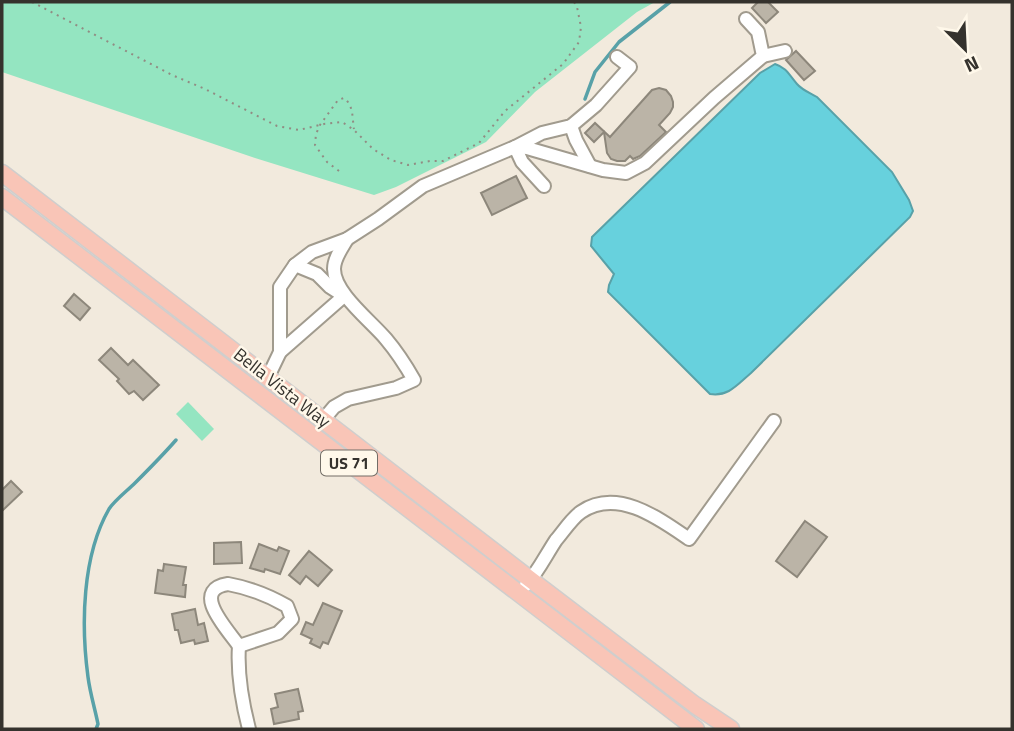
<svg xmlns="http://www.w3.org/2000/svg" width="1014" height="731" viewBox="0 0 1014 731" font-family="'Titillium Web',sans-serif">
  <rect width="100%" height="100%" fill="#f2eadd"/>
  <g fill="#94e5c1">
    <polygon points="2,2 655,2 637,12 535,92 486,142 396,187 374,195 255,158 2,72"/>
    <polygon points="188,402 214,429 202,441 176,414"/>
  </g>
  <path fill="#67d1dd" stroke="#58a1a8" stroke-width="2" d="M775,64C787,68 789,75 797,84C802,90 810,93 817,97L892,172L909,200L913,211L910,217L751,373C737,385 728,397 710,394L608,292L609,285L614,274L591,246L592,237L760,73Z"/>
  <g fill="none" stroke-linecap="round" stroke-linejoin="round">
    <g stroke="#58a1a8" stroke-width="3.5">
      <polyline points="585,99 595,72 619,42 670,2"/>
      <path d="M96,729L98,724C95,709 90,693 88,677C81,625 82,556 109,509C115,500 127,491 135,483C149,469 163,455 176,440"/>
    </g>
  </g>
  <g fill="#bbb4a7" stroke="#8d877b" stroke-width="2">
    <polygon points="758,2 768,2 778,12 766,23 752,8"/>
    <polygon points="796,51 815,71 804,80 786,60"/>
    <polygon points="659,88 666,90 671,96 673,102 673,107 670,113 659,125 666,132 640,156 633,159 630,156 625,161 617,161 611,159 607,153 604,132 594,142 585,133 595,123 610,137 652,90"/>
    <polygon points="516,176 527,198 492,215 481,193"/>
    <polygon points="74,294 90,308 80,320 64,306"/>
    <polygon points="111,348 128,365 133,360 159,385 143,400 134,391 129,394 117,381 119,379 99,360"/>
    <polygon points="11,481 22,492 2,511 2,490"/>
    <polygon points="805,521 827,537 797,577 776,561"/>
    <polygon points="241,542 242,563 214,564 214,543"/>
    <polygon points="259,544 277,551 279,547 289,551 280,574 265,569 264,572 250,568"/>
    <polygon points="309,551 332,570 318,586 306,576 300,584 289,575"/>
    <polygon points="164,564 186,567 183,585 186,585 185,597 155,593 158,570 163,571"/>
    <polygon points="323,603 342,611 328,644 323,642 320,648 310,643 312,639 301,634 306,622 313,625"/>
    <polygon points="195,609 198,625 204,623 208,641 195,644 194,640 181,643 178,630 175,630 172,614"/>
    <polygon points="298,689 303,711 298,712 299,719 274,724 271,709 278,707 275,694"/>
  </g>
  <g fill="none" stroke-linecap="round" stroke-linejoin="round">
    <g stroke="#a19b8e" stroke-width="16">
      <g id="minor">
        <polyline points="763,56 785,51"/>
        <polyline points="571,126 576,140 590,166"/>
        <polyline points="544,186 522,162 515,147 542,133 571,126 596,105 630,67 617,57"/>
        <polyline points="280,352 344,296 330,287 317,274 295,265"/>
        <polyline points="268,377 280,352 280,287 295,265 312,252 347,239 378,219 423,186 515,147 527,148 603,170 626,173 645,163 714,98 763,56 758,32 746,19"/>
        <path d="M323,420L334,407L348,399L396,388L414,380C406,366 397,352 386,339C371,321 334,293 334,269C334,258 342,248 347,239"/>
        <path d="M228,584C250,588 268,595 287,606L292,619L278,633L239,646C228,630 189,590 228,584Z"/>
        <path d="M526,585C538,572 546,555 556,540C563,532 572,518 581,512C617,487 660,519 689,539L774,421"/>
        <path d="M239,646C237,675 242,702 249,729"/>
      </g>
    </g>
    <g stroke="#cfcecd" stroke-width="19">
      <g id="major">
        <polyline points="2,173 531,580 695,705 731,729"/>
        <polyline points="2,197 696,729"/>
      </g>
    </g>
    <g stroke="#918c83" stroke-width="2" stroke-dasharray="2 5" stroke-linecap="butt">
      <polyline points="32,2 172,75 205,89 277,126 299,130 324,124 342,122 354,130 373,149 391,160 408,165 430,161 443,161 479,143 505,111 563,64 579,42 581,27 577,7 574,2"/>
      <path d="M339,171L327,162L315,145L316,134L320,125L338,100L344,98C354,106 352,118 354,129"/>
    </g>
    <use href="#minor" stroke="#fff" stroke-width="12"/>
    <use href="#major" stroke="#f9c5b7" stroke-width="16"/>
  </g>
  <g text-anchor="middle" stroke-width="5" stroke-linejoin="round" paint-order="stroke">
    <rect fill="#fff8ea" stroke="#726d66" stroke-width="2" x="321" y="450.5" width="56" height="25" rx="5"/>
    <g font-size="16" font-weight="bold" fill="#35322d">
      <text x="349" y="469">US 71</text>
    </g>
    <g font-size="18" fill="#35322d" stroke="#fff8ea">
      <text transform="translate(282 388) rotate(38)" y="6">Bella Vista Way</text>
    </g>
  </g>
  <rect width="1014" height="731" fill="none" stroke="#35322d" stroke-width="7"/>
  <g transform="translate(965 49) rotate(156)" stroke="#fff8ea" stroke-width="5" paint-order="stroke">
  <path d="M0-5L12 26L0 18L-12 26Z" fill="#35322d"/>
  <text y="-10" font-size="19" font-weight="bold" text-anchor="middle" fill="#35322d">N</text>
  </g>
</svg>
